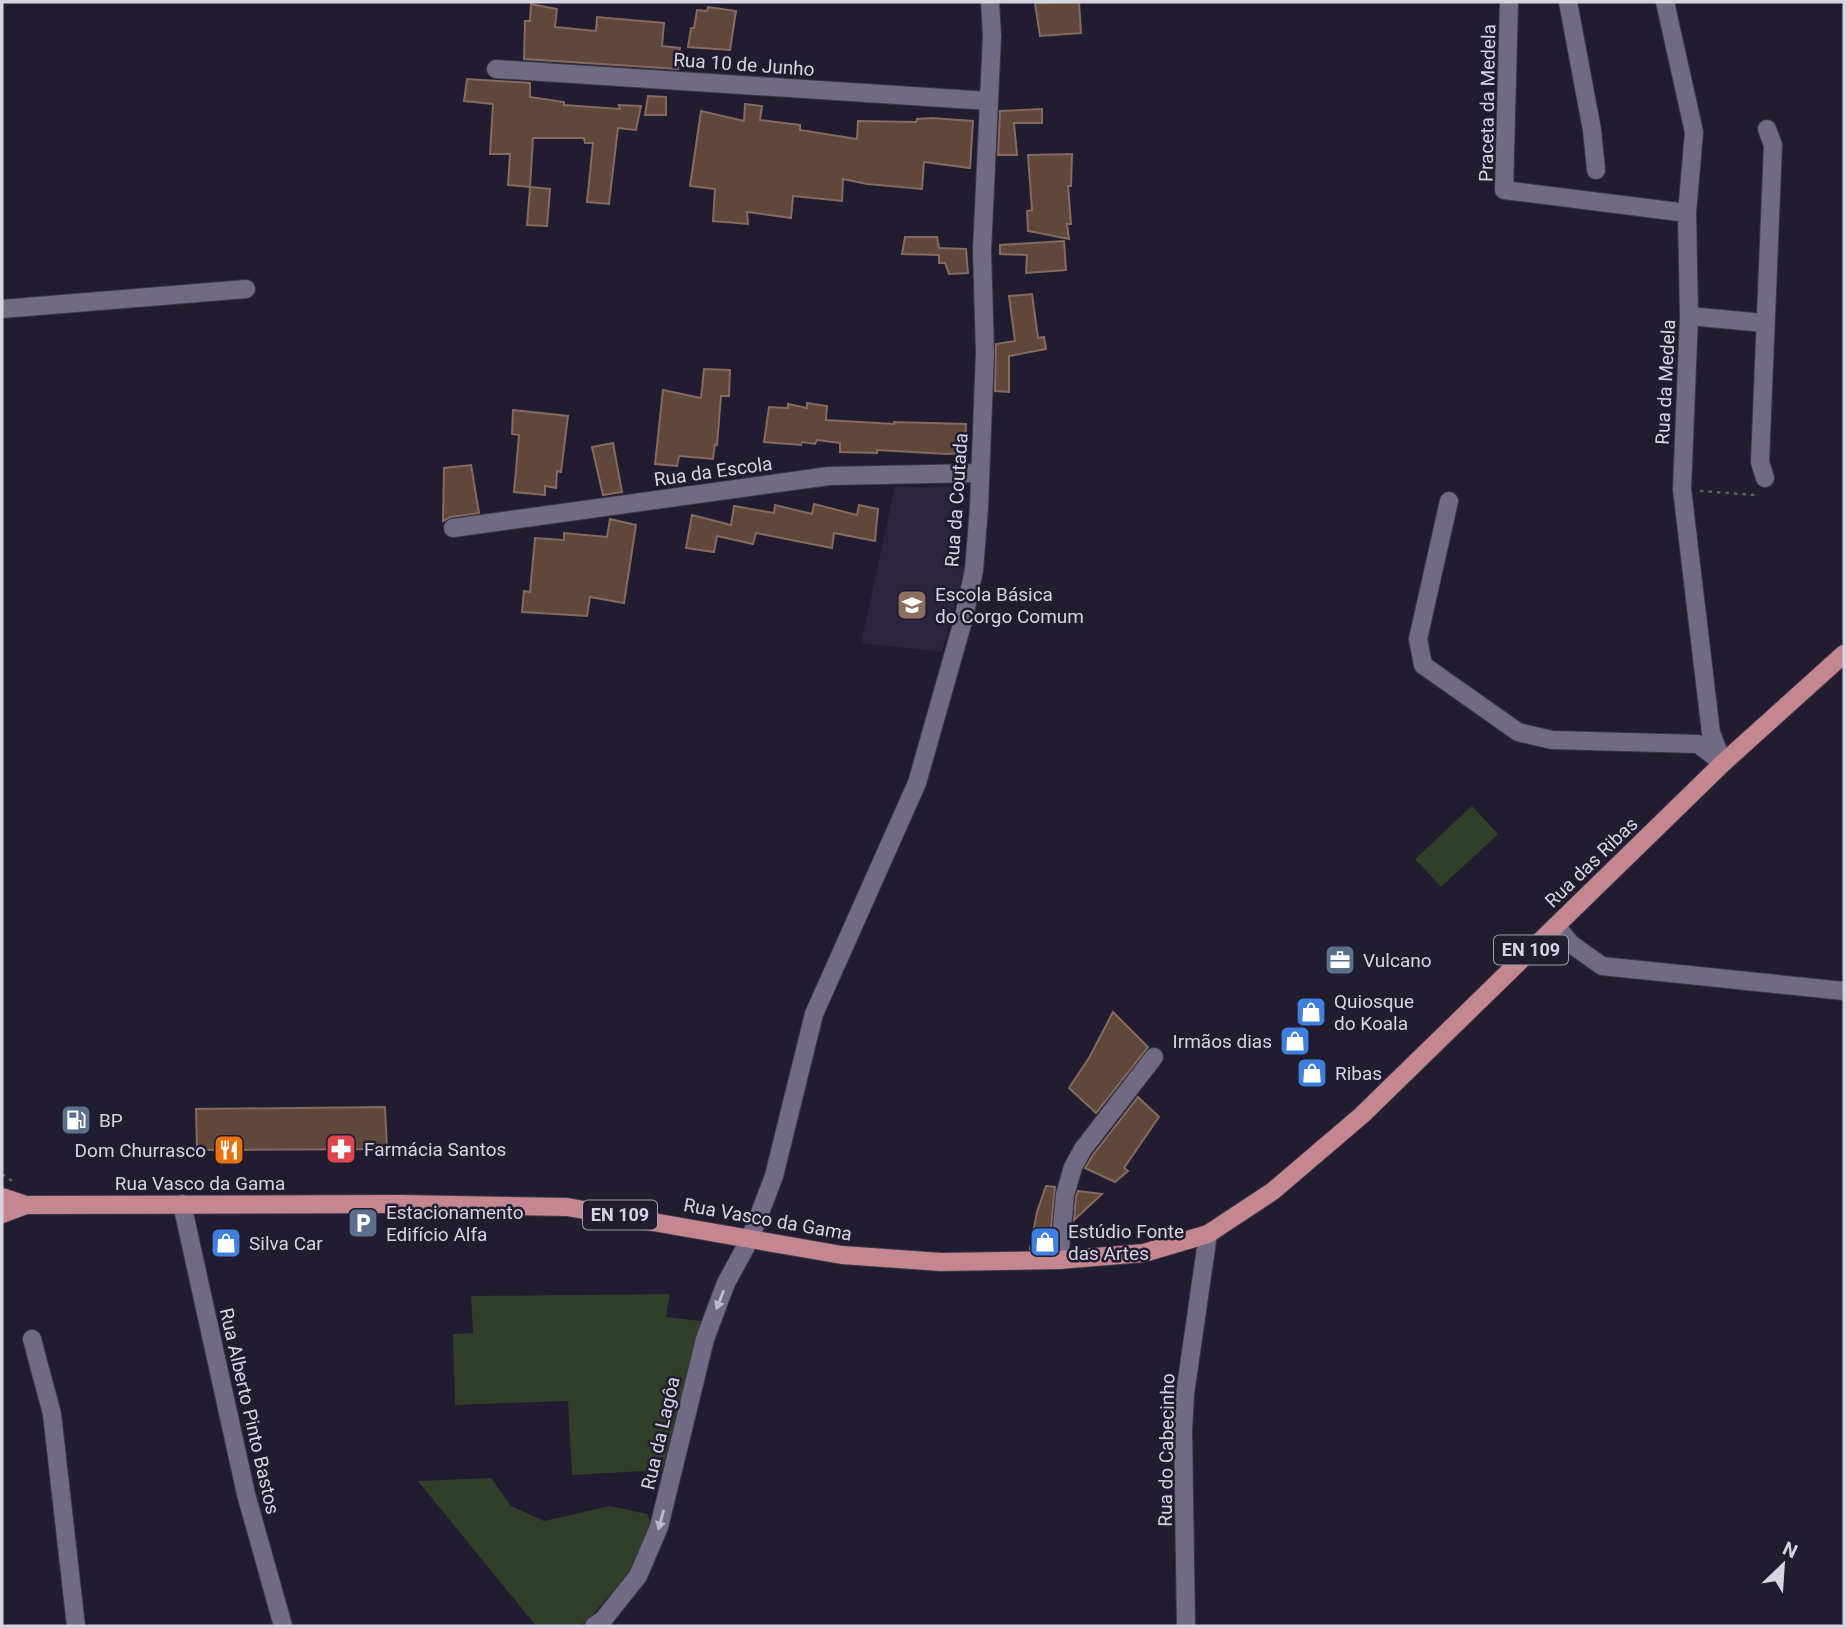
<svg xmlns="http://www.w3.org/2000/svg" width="1846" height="1628" viewBox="0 0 1846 1628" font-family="Roboto,sans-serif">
  <rect width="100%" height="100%" fill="#211c30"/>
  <polygon fill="#2b243d" points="895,487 955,487 949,563 965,567 942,652 861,643"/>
  <g fill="#303e2a">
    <polygon points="1472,806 1498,834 1441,887 1415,859"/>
    <polygon points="670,1294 666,1317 701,1321 662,1470 572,1475 568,1401 455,1405 453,1334 473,1333 471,1296"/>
    <polygon points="491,1478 511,1506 544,1521 610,1506 647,1514 652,1525 628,1574 587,1621 579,1626 536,1626 418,1481"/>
  </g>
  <g fill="#60473c" stroke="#856a5f" stroke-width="2">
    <polygon points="1079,2 1081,33 1040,36 1035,3"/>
    <polygon points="531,4 557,9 555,27 596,31 597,17 664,23 662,46 680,48 678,69 524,59 525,21 530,21"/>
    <polygon points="708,7 736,11 730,50 688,47 691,28 694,28 697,10 707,11"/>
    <polygon points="467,79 530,83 530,97 564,102 564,105 620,109 619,105 641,106 636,130 618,128 609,204 587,202 593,143 585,143 584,138 533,138 530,187 508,185 510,154 490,154 493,104 464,101"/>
    <polygon points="648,96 666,97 666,115 645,115"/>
    <polygon points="745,104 762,106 760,120 800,125 800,130 857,139 858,121 916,122 917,119 931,118 973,121 970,168 924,162 922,189 867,184 843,179 842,201 793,196 791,218 747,212 748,224 713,221 715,189 690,186 701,111 744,121"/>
    <polygon points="1042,109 1042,123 1014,123 1017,155 998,155 1000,111"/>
    <polygon points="1072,154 1071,186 1068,186 1071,224 1067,224 1069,239 1028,231 1027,211 1032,210 1028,155"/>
    <polygon points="530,187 550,189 547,226 527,225"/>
    <polygon points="905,237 937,237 939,248 966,249 968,273 949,274 945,263 939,263 939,255 902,254"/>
    <polygon points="1064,241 1066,270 1026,273 1027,255 1000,254 1000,245"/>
    <polygon points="1032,294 1038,338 1044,337 1046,349 1009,356 1009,392 995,391 996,344 1015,341 1009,296"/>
    <polygon points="704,369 730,370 729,396 721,396 717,445 715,444 713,459 679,456 677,466 655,464 663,390 701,398"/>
    <polygon points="807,403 827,406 826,420 894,424 894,422 966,424 965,453 947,454 877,450 877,453 840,452 840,443 817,440 815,444 802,442 801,445 764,442 769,407 788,408 788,404 807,408"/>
    <polygon points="513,410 568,416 561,472 557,471 556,488 545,486 545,495 514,492 519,435 512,434"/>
    <polygon points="613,443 622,492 603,495 592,447"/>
    <polygon points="471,465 479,513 451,517 443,521 444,468"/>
    <polygon points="814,504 857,515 859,505 878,509 875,541 834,533 832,548 756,533 753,544 717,536 714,552 686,548 692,515 731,525 734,506 774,513 775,505 812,514"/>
    <polygon points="610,519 636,525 624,603 590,597 587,616 522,612 524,591 530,592 535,538 564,540 564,533 607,537"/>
    <polygon points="1113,1012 1148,1047 1096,1113 1069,1088 1089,1058"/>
    <polygon points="1138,1097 1159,1117 1124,1168 1128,1171 1115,1182 1085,1168 1093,1155"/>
    <polygon points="385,1107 387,1149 197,1150 196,1109"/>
    <polygon points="1046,1186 1055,1187 1049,1249 1030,1249 1037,1212"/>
    <polygon points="1078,1191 1102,1194 1074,1220 1076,1197"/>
  </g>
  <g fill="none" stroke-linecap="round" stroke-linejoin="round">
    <g stroke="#3c3748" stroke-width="20">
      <g id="minor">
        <polyline points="1509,2 1504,190 1687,213"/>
        <polyline points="1568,2 1592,130 1596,170"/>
        <polyline points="1665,2 1694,132 1687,213 1689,316 1682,489 1711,733 1723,763"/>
        <polyline points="496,69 989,101"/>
        <polyline points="2,309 246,289"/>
        <polyline points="1689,316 1764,323"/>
        <polyline points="1765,478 1760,462 1773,145 1767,129"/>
        <polyline points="1449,501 1418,639 1423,665 1518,732 1552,740 1698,744 1723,763"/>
        <polyline points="453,528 829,476 980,473"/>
        <polyline points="1556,926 1571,944 1602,966 1844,991"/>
        <polyline points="1059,1260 1065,1195 1073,1167 1083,1149 1154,1057"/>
        <polyline points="32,1339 52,1414 76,1626"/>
        <polyline points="594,1626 603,1620 638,1576 659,1527 705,1339 726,1283 750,1239 774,1176 814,1014 917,783 963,621 974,570 979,507 985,353 982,251 992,36 990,2"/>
      </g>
    </g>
    <g stroke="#3c3748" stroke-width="20">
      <g id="tertiary">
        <polyline points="182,1204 246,1494 283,1626"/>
        <polyline points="1186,1626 1183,1431 1185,1394 1208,1234"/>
      </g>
    </g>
    <g stroke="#3c3748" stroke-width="20">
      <g id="primary">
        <polyline points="2,1197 26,1205 401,1204 567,1207 842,1255 941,1262 1059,1260 1144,1253 1208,1234 1273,1191 1362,1115 1723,763 1844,654"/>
        <polyline points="2,1214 26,1205"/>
      </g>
    </g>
    <g stroke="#5e596b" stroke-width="2.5" stroke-dasharray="3.5 5" stroke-linecap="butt">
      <polyline points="1700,491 1755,495 1757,491"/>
      <polyline points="2,1174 12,1181"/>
    </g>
    <use href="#minor" stroke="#706b83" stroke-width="18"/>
    <use href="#tertiary" stroke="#706b83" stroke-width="18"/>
    <use href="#primary" stroke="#c48690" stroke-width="18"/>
  </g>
  <defs><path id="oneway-solid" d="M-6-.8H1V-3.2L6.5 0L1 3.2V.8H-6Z" transform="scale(1.75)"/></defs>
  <g fill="#bdbaca">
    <use href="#oneway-solid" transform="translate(720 1300) rotate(111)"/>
    <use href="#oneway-solid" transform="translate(661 1520) rotate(105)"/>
  </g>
  <defs>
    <g id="school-square" transform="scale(1.575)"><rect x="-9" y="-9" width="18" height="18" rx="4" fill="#8d6e63" stroke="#211c30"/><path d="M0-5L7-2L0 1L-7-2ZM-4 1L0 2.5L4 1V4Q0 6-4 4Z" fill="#fff"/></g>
    <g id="office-square" transform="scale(1.575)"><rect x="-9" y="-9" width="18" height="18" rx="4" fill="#5c6f8a" stroke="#211c30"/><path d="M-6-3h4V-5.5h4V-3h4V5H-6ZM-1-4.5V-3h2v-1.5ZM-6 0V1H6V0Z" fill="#fff"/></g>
    <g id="shop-square" transform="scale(1.575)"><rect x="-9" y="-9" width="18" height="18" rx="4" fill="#3f7fe0" stroke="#211c30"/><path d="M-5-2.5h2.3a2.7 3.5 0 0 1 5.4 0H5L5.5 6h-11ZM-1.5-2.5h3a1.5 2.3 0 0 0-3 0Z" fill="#fff"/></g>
    <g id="fuel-square" transform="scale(1.575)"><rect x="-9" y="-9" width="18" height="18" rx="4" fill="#5c6f8a" stroke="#211c30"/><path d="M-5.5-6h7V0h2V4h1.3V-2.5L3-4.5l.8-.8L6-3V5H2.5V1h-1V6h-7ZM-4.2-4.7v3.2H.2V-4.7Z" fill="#fff"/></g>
    <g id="pharmacy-square" transform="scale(1.575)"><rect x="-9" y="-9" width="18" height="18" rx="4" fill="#e0444e" stroke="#211c30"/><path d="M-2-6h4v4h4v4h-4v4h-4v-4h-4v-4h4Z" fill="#fff"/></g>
    <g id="restaurant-square" transform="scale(1.575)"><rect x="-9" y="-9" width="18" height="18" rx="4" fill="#e8710a" stroke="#211c30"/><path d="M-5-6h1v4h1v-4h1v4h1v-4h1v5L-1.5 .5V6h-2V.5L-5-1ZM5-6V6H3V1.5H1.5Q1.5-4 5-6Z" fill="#fff"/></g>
    <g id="parking-square" transform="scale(1.575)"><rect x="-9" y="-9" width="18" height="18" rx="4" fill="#5c6f8a" stroke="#211c30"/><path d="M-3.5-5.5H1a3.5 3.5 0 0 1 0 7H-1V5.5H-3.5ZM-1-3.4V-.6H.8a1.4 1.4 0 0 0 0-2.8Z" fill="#fff"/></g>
  </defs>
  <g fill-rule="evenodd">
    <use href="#school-square" x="912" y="605"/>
    <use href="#office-square" x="1340" y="960"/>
    <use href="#shop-square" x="1311" y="1012"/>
    <use href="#shop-square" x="1295" y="1041"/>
    <use href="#shop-square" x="1312" y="1073"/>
    <use href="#fuel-square" x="76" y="1120"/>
    <use href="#pharmacy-square" x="341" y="1149"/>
    <use href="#restaurant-square" x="229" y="1150"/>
    <use href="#parking-square" x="363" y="1223"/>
    <use href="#shop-square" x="1045" y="1242"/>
    <use href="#shop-square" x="226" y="1243"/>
  </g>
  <g text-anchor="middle" stroke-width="5" stroke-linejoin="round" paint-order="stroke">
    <g fill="#211c30" stroke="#a09dad" stroke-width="2">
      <rect x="1494" y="935.5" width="74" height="29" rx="5"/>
      <rect x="583" y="1200.5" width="74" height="29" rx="5"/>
    </g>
    <g font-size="18" font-weight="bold" fill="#d7d4e2">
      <text x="1531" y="956">EN 109</text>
      <text x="620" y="1221">EN 109</text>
    </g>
    <g font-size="19" fill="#d7d4e2" stroke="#211c30">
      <text transform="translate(744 64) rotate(4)" y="7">Rua 10 de Junho</text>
      <text transform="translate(1487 103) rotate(-89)" y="7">Praceta da Medela</text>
      <text transform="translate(1665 382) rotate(-87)" y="7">Rua da Medela</text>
      <text transform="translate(713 471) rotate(-8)" y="7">Rua da Escola</text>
      <text transform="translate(956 500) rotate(-86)" y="7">Rua da Coutada</text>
      <text transform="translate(1591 862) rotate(-44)" y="7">Rua das Ribas</text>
      <text x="200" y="1190">Rua Vasco da Gama</text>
      <text transform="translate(768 1219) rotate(10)" y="7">Rua Vasco da Gama</text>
      <text transform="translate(250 1411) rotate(77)" y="7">Rua Alberto Pinto Bastos</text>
      <text transform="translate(660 1433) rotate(-77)" y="7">Rua da Lagôa</text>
      <text transform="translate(1166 1450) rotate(-89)" y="7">Rua do Cabecinho</text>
    </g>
    <g font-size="19" fill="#d7d4e2" stroke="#211c30" text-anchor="start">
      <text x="935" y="601">Escola Básica<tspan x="935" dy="22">do Corgo Comum</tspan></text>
      <text x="1363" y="967">Vulcano</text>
      <text x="1334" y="1008">Quiosque<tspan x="1334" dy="22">do Koala</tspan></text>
      <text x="1272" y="1048" text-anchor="end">Irmãos dias</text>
      <text x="1335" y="1080">Ribas</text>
      <text x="99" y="1127">BP</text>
      <text x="364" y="1156">Farmácia Santos</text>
      <text x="206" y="1157" text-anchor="end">Dom Churrasco</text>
      <text x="386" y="1219">Estacionamento<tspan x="386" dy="22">Edifício Alfa</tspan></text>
      <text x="1068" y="1238">Estúdio Fonte<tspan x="1068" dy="22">das Artes</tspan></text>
      <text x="249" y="1250">Silva Car</text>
    </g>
  </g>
  <rect width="1846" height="1628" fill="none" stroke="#d7d4e2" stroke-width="7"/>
  <g transform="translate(1783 1565) rotate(25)" stroke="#211c30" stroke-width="5" paint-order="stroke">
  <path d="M0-5L12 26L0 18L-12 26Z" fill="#d7d4e2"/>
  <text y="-10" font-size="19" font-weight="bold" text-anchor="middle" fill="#d7d4e2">N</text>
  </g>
</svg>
